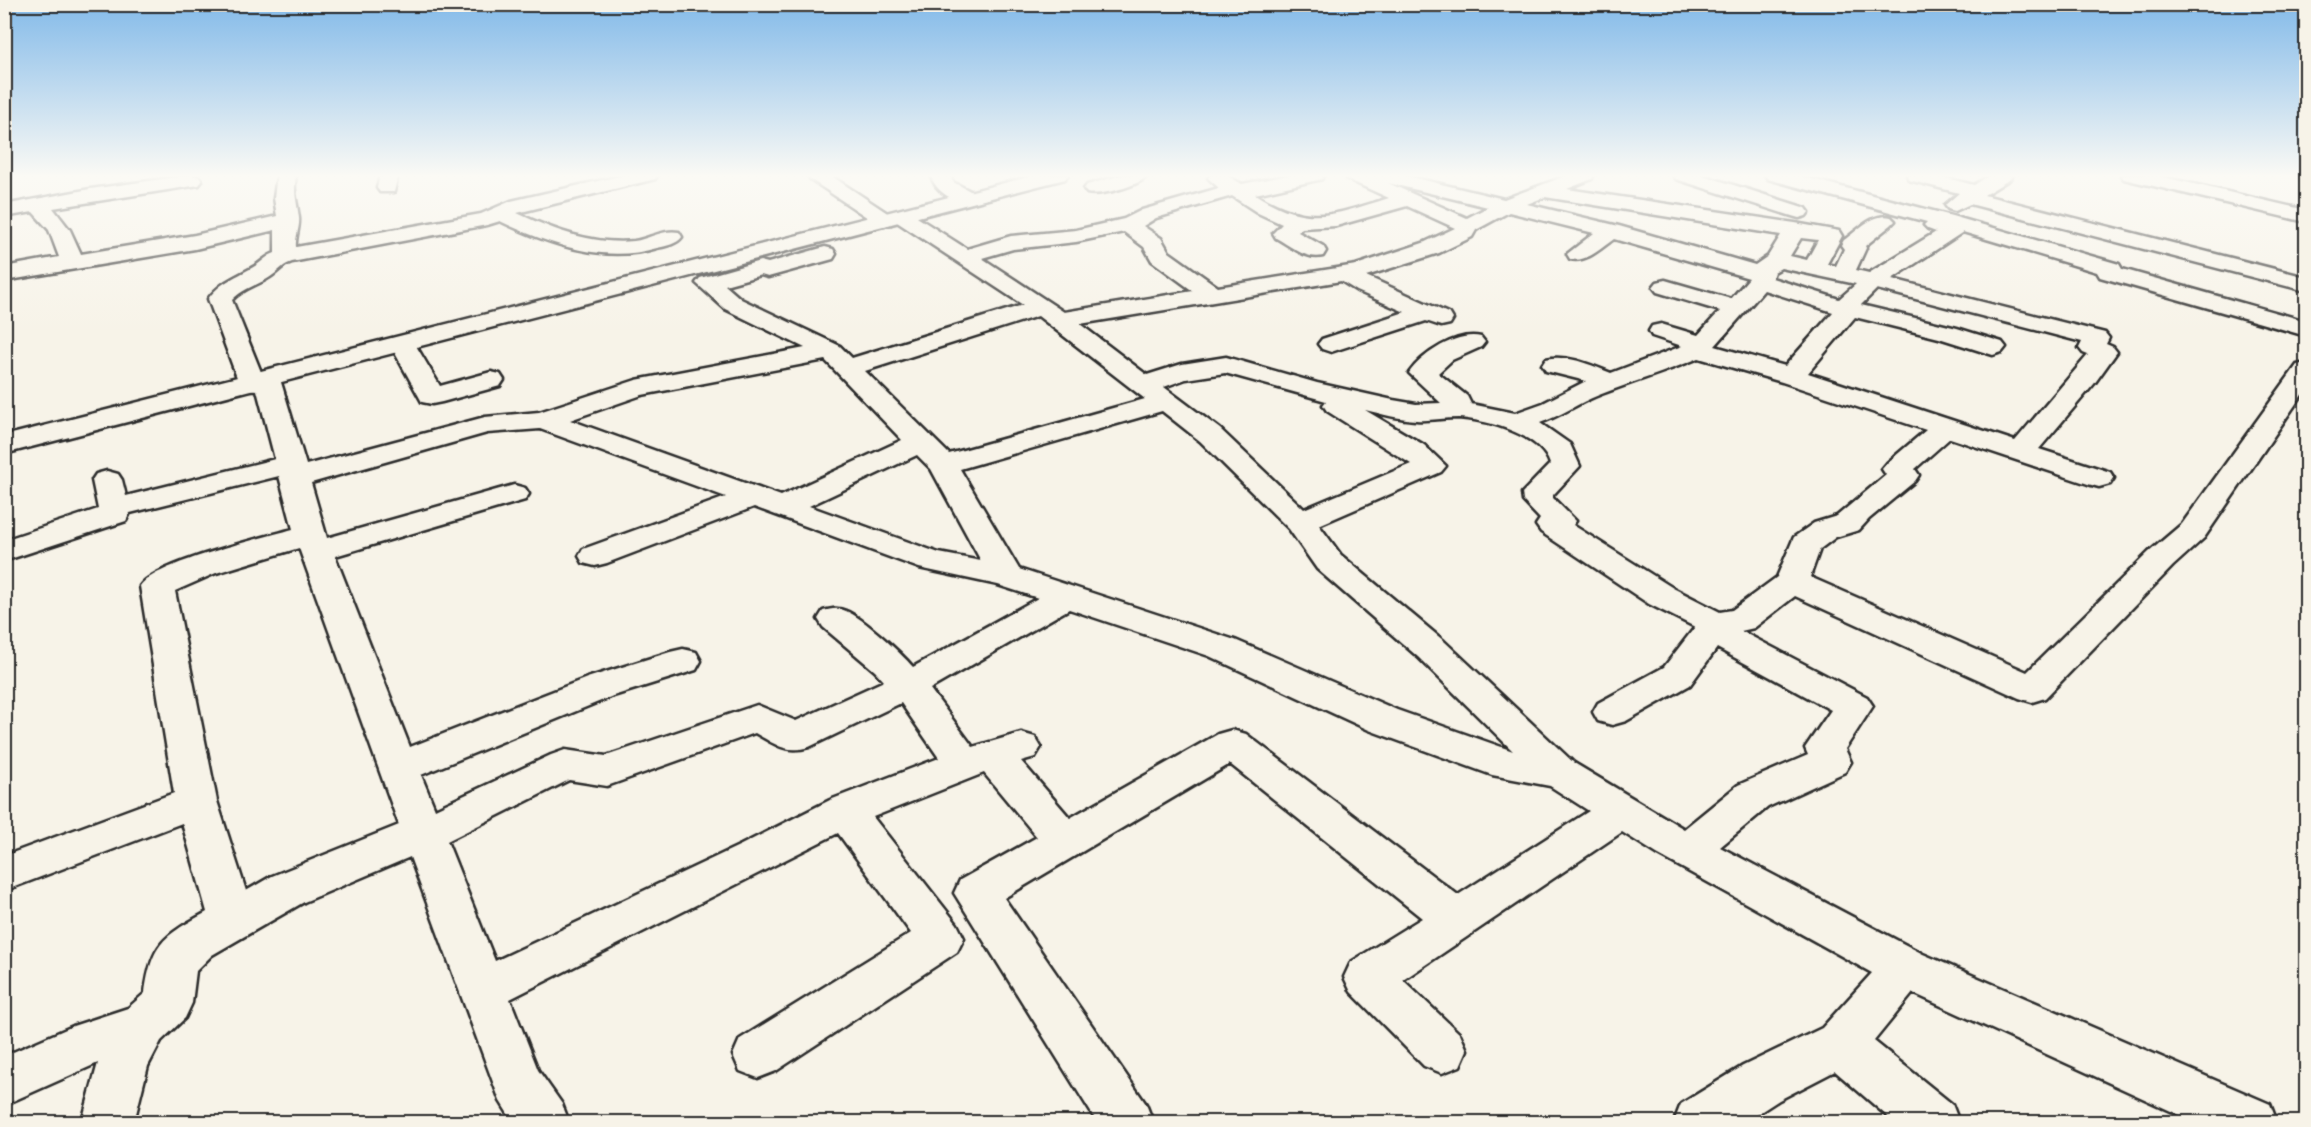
<svg xmlns="http://www.w3.org/2000/svg" width="2311" height="1127" viewBox="0 0 2311 1127" font-family="Itim,sans-serif">
  <rect width="100%" height="100%" fill="#f7f3e8"/>
  <filter id="ink" filterUnits="userSpaceOnUse"><feTurbulence type="fractalNoise" baseFrequency=".0167" numOctaves="2"/><feDisplacementMap in="SourceGraphic" scale="12" xChannelSelector="R" yChannelSelector="G"/><feConvolveMatrix kernelMatrix="1 2 1 2 8 2 1 2 1" color-interpolation-filters="sRGB"/></filter>
  <g filter="url(#ink)">
    <g fill="none" stroke-linecap="round" stroke-linejoin="round">
      <g stroke="#2b2b2b" stroke-width="5">
        <g id="minor">
          <path d="M192,175L199,177L202,181L199,185L53,208L70,230L81,254L195,235L277,216L274,198L277,175H296C293,193 297,201 299,218C300,227 295,238 296,247L481,214L511,201L624,175H658L655,179L517,213C553,230 593,245 634,241C649,239 663,229 679,232L682,237C677,244 666,246 657,248C604,264 548,244 500,221L487,225L292,262C283,265 280,270 273,275C260,285 244,287 232,300L261,372L276,373L280,379L306,465L485,417L539,412L636,380L805,348L725,309L696,283L700,278L760,261L768,263L825,247L833,249L836,254L833,259L768,277L761,275L725,285L741,299L840,346L852,358L1023,305L894,220L891,224L884,226L877,224L810,179L808,175H830L892,216L895,212L902,210L909,212L967,249L1011,236L1076,230L1124,219L1142,210L1219,188L1208,178L1211,175H1226L1242,184L1289,175H1324L1322,179L1255,194C1308,228 1333,215 1389,198L1347,179L1345,175H1403L1504,199L1568,175H1594L1592,179L1567,189L1795,223L1839,231L1842,236L1827,264L1836,266L1844,249L1841,245L1844,240C1858,230 1874,212 1891,217L1895,221L1891,225L1865,246L1866,248L1856,270L1869,273L1936,232L1928,229L1924,225L1927,222L1768,179L1765,175H1796L1952,216L2119,264L2122,269L2306,321V336L2100,277L2097,272L1963,232L1892,279L2105,333L2109,338L2106,344L2113,347L2117,352L2094,384L2039,449L2110,472L2114,478L2110,484L2099,487L2088,484L1950,438L1915,469L1919,475L1915,481L1869,519L1859,530L1836,537L1820,549L1810,577L2027,672L2149,552L2182,524L2297,365L2306,363V389L2204,538L2173,566L2045,698L2032,702L2019,698L1795,596L1754,628L1741,631L1867,697L1873,706L1845,749L1851,762L1845,772L1768,807L1720,847L1923,954L2270,1104L2277,1122H2195L1913,993L1874,1041L1952,1104L1959,1122H1894L1835,1071L1779,1100L1745,1122H1674L1681,1104L1743,1066L1822,1028L1872,973L1657,854L1622,832L1403,980L1460,1034L1467,1050L1460,1066L1442,1073L1424,1066L1351,992L1344,977L1351,962L1422,918L1230,764L1004,898L1146,1104L1153,1122H1097L954,893L960,880L1037,837L984,773L873,817L957,924L964,938L957,952L776,1071L758,1078L740,1071L733,1055L740,1039L911,933L838,833L510,999L538,1070L562,1104L569,1122H513L500,1101L410,857L304,902L212,955L196,971L192,1003L185,1018L161,1041L148,1066L134,1122H82L98,1063L4,1105V1056L73,1026L128,1008L145,993C152,942 164,936 207,912L182,823L4,891V856L174,793L140,586C155,563 262,538 293,529L279,476L130,513L126,521L4,561V540L98,509L92,480L96,474L107,471L118,474L122,480L126,496L275,459L257,390L243,389L239,383L208,299C221,281 237,277 255,266C262,262 266,256 275,253V230L195,249L4,281V267L59,257L49,230L33,212L4,217V205L90,189ZM1388,183L1488,207L1467,218ZM1232,196L1258,213L1282,224L1273,233L1276,238C1291,246 1306,260 1323,256L1326,251L1323,246L1298,232L1302,228L1336,226L1407,206L1455,228L1423,243L1356,265L1218,287L1169,252L1161,238L1143,226L1156,218ZM1545,197L1781,235L1768,256L1755,265L1619,226L1527,204ZM1509,212L1594,233L1567,254L1570,259C1587,263 1601,248 1614,239L1749,278L1731,299L1665,280L1657,282L1653,287L1657,292L1720,311L1698,335L1661,324L1652,326L1649,331L1652,336L1682,346L1611,373C1591,365 1567,354 1546,359L1542,365L1546,371L1586,381L1543,403L1515,413L1471,404L1467,396L1438,373L1452,360L1481,347L1485,342L1481,337C1457,331 1422,354 1409,373L1441,403L1416,404L1393,400L1317,383L1226,357L1182,364L1147,375L1080,324L1341,281L1357,291L1405,312L1322,339L1318,344L1322,349L1331,352L1340,349L1426,321L1441,326L1450,324L1453,319L1450,314L1366,276L1439,253L1472,237L1476,230ZM1124,232L1144,247L1152,261L1193,291L1064,312L982,258L1013,249L1076,242ZM1801,238L1818,240L1807,260L1790,256ZM1781,268L1856,284L1839,299L1772,278L1774,272ZM1877,289L2082,342L2079,348L2083,353L2088,355L2015,441L1808,373L1855,317L1939,338L1993,355L2002,352L2006,347L2002,342L1957,328L1861,305ZM1764,290L1833,312L1785,366L1715,346ZM1038,316L1145,399L949,454L865,371ZM1699,358L1782,382L1926,430L1887,463L1882,469L1886,475L1837,516L1814,523L1794,537L1777,577L1732,610L1720,612L1673,588L1573,525L1576,521L1553,498V495L1580,466L1570,444L1540,423C1561,416 1578,403 1599,395C1632,382 1666,372 1699,358ZM825,360L902,440L781,496L570,420L642,395ZM1225,373L1326,401L1323,405L1327,411L1411,464L1304,509L1220,429L1164,387L1186,379ZM1365,410C1382,414 1399,419 1416,420C1430,421 1444,418 1458,418C1487,420 1541,434 1550,464L1522,493L1523,501L1540,519L1536,525L1541,532L1649,604L1695,627L1664,667L1598,703L1593,712L1598,721L1612,725L1626,721L1690,685L1717,648L1831,710L1805,748L1808,755L1738,785L1684,829L1574,763L1444,641L1341,555L1319,525L1441,472L1446,466L1424,445ZM1162,411L1200,441L1289,529L1317,569L1418,657L1513,751L1397,710L1235,640L1019,569L960,469ZM540,429L726,497L583,549L579,556L583,563L595,566L607,563L754,507L919,568L998,585L1038,598L913,667C901,653 862,617 846,611C838,607 831,609 823,611L818,619L823,627L875,671L884,681L796,721L757,705L606,756L565,750L551,755L435,809L421,775L613,696L696,670L701,661L696,652L683,649L670,652L587,678L410,747L335,556L525,500L529,494L525,488L514,485L327,538L311,483L487,433ZM917,455L931,469L981,561L939,553L809,506ZM299,548L399,825L272,876L246,891L217,801L175,591L216,573ZM1069,609L1209,656L1369,730L1492,775L1550,786L1589,811L1458,895L1246,734L1232,730L1218,734L1070,818L1021,761L1035,757L1041,747L1035,737L1021,733L973,747L930,689ZM901,703L939,758L830,800L741,845L495,961L447,841L569,780L607,786L755,733C775,744 786,754 809,747Z"/>
          <polygon points="380,175 398,175 394,192 380,192 377,188"/>
          <path d="M931,175H950L953,182L974,193L977,197L974,201C957,206 934,191 931,175Z"/>
          <path d="M1122,175H1148C1140,186 1100,196 1087,193L1084,189L1087,185Z"/>
          <polygon points="1673,175 1702,175 1806,208 1809,212 1806,216 1799,218 1792,216 1676,179"/>
          <polygon points="1907,175 1934,175 1974,185 1990,175 2012,175 2010,179 1984,195 2306,277 2306,291 1970,204 1955,211 1948,209 1945,205 1959,193 1909,180"/>
          <polygon points="403,336 412,339 440,386 491,372 500,374 504,380 500,386 442,402 432,404 422,402 390,344 394,339"/>
        </g>
      </g>
      <g stroke="#2b2b2b" stroke-width="5">
        <g id="major">
          <polygon points="1036,175 1068,175 1065,179 4,454 4,436"/>
          <polygon points="2121,175 2155,175 2306,210 2306,222 2124,179"/>
        </g>
      </g>
      <use href="#minor" fill="#f7f3e8" fill-rule="evenodd"/>
      <use href="#major" fill="#f7f3e8" fill-rule="evenodd"/>
    </g>
  </g>
  <linearGradient id="sky" x2="0" y2="1"><stop stop-color="#83bae9"/><stop offset="0.53" stop-color="#fbfaf5"/><stop offset="1" stop-color="#fbfaf5" stop-opacity="0"/></linearGradient>
  <rect width="2311" height="332" fill="url(#sky)"/>
  <rect width="2311" height="1127" fill="none" stroke="#f7f3e8" stroke-width="24"/>
  <rect x="12" y="12" width="2287" height="1103" fill="none" stroke="#2b2b2b" stroke-width="2" filter="url(#ink)"/>
</svg>
